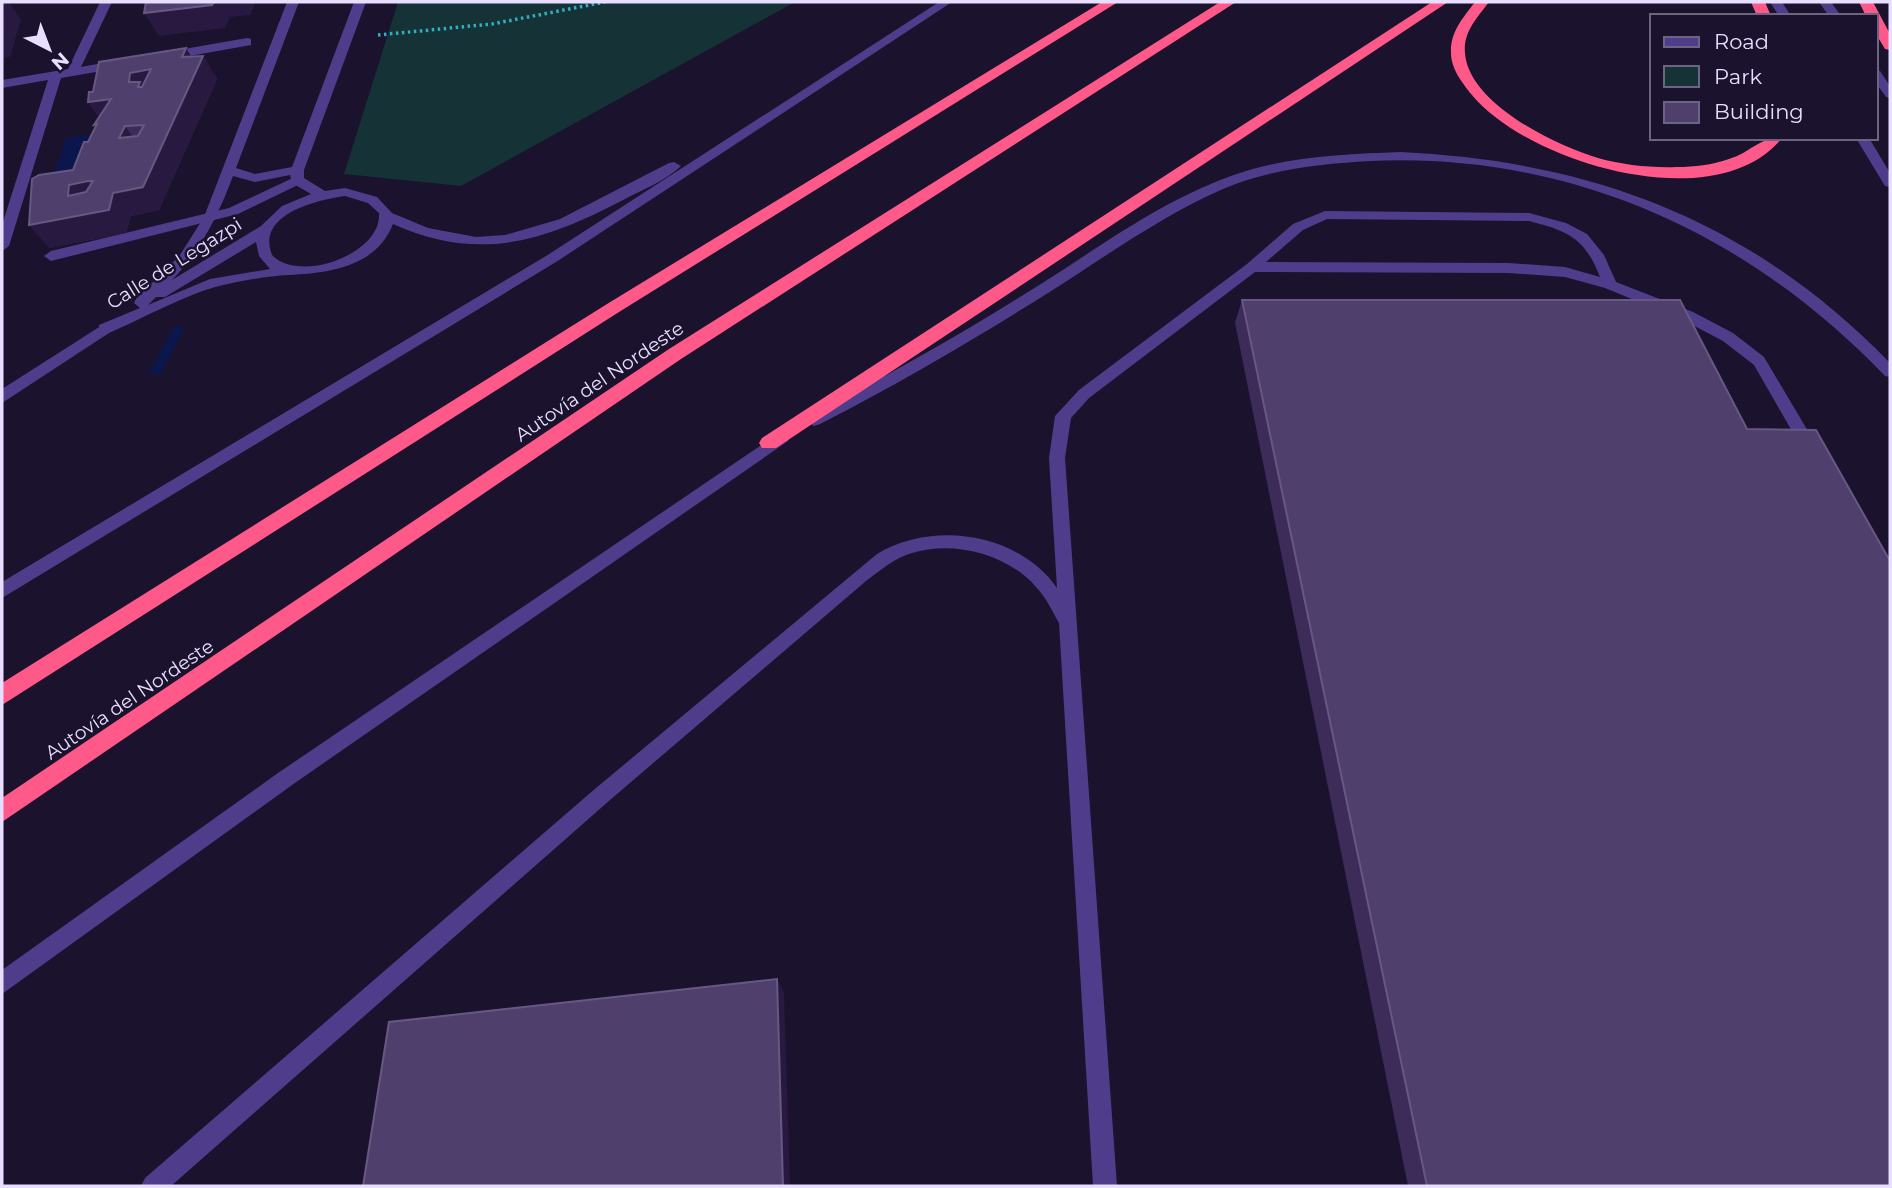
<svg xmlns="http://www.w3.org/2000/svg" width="1892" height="1188" viewBox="0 0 1892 1188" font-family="Montserrat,sans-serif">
  <rect width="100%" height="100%" fill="#1b122d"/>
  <polygon fill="#153237" points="398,2 795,2 461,186 344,174"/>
  <polygon fill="#0b174c" points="100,133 77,177 51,181 66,138"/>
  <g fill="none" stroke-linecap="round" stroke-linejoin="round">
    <polygon fill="#0b174c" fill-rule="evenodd" points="178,325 184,329 162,371 160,374 152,374 150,371 172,329"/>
    <polyline stroke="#31aebf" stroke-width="3.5" stroke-dasharray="2.5 3.5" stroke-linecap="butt" points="378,35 492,24 605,2"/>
    <g fill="#4f3d8c" fill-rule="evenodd">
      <path d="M1400,152C1595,161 1753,222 1890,363V377L1885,376C1748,233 1570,152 1370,161C1321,164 1269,169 1223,189C1161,216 1105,257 1048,293C973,340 898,384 820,424L814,426L806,420L808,416C890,375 967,331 1044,282C1107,242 1170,195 1243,172C1292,156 1349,154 1400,152Z"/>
      <polygon points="297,176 304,180 302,183 238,214 51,261 44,256 51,251 229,208"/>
      <path d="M1325,211L1529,213L1566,223L1587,234L1604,255L1616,282L1693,312L1733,333L1764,357L1818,448L1816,452H1804L1754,365L1723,341L1683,320L1605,288L1565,277L1508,273L1255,272L1089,398L1071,418L1065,458L1117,1186H1093L1059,623C1052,611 1046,597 1036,587C1008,554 953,540 912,553C894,558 881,570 866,581L610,800L171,1186H141L145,1178L596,788L877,554C933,520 1019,533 1057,588L1049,458L1055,416L1079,390L1247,264L1293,224ZM1327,219L1529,221C1568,231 1585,238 1600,277L1565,267L1508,263L1266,262L1303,230Z"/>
      <polygon points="782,431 790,437 788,441 292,785 2,994 2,970 278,773"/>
    </g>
    <g fill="#4f3d8c" fill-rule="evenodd">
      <polygon points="100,2 112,2 81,67 119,60 125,64 119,68 61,78 9,246 2,251 2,225 48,80 2,88 2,80 68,69"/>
      <polygon points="247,38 251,39 251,45 167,60 161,56 167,52"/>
    </g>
    <polygon fill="#4f3d8c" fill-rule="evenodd" points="104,324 109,325 109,333 2,403 2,389"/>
    <g fill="#4f3d8c" fill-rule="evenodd">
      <path d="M287,2H299L236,168L255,174L292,167L354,2H366L304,170V178L325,191L345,188L377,197L392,213L428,228L476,237L505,235L560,219L669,163L674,162L681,166C667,180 642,190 625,199C545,241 480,263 393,224C376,267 329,273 289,275C267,276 240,281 219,286C187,294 141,319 109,333H99V325L140,308L134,303L136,299L180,255L204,217ZM290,175L292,183L311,194L282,206L261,226L172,280C201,250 218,216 233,176L255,182ZM345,196L368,203L379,213C382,254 299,284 272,255C256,214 317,200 345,196ZM256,242L259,256L270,269L210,279L148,305L156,297H165Z"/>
      <polygon points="939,2 952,2 556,262 2,598 2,582 546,256"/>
      <polygon points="1770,2 1782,2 1791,16 1779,16"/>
      <polygon points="1819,2 1831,2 1841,16 1829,16"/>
      <polygon points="1876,70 1880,71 1890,86 1890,98 1886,97 1876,83"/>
      <polygon points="1856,138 1869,138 1890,173 1890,187 1885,186"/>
    </g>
    <g fill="#ff598a" fill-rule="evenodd">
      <polygon points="1102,2 1118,2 619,312 2,705 2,683 607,304"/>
      <polygon points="1220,2 1236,2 681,359 2,822 2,798 669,349"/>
      <polygon points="1432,2 1448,2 776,448 762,448 759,443 762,438"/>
      <path d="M1475,2H1489C1477,18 1463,32 1465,53C1468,103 1556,146 1598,158C1623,165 1651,168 1677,167C1694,167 1712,165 1729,159C1752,152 1757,138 1782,138C1717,219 1529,164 1472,95C1463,84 1451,69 1451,53C1450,32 1463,18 1475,2Z"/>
      <polygon points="1751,2 1765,2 1771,16 1757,16"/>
      <polygon points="1859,2 1873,2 1890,34 1890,50 1885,49 1876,34 1876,16 1866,16"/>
    </g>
  </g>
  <g fill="#3d2b5a">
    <polygon points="186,48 191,56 203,56 217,79 159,210 131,216 126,233 49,248 73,170 96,128 94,125 99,117 88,102 93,92"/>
    <polygon points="1242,300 1890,1186 1408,1186 1235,323"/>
  </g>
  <g fill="#281941">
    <polygon points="3,2 9,2 21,20 10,57 2,58 2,5"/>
    <polygon points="214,2 256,2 250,15 230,17 225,28 159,36 144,13"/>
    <polygon points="186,48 198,68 203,56 217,79 159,210 131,216 126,233 49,248 29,225 68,196 69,185 88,181 105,204 113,193"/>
    <polygon points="151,69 149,96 129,82 130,73"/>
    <polygon points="111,99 104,126 88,102"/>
    <polygon points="125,126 142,150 119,138"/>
    <polygon points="777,979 784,993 790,1186 783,1186"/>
  </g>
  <g fill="#4f3f6c" stroke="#675883" stroke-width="2" fill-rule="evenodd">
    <polygon points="146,2 214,2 212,5 144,13"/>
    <path d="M186,48L182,57L203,56L143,187L113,193L109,210L29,225L32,179L39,175L73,170L84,142H88L97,124L94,125L111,99L88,102L89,92H93L99,62ZM151,69L142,87H138L140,82H129L130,73ZM144,125L138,136L119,138L125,126ZM88,181H93L86,192L68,196L69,185Z"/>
    <polygon points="1242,300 1680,300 1747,429 1816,430 1890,561 1890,1186 1427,1186"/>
    <polygon points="777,979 783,1186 363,1186 389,1022"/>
  </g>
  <g text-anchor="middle" stroke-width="5" stroke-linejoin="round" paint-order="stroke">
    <g font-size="19" fill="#e8deff" stroke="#1b122d">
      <text transform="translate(174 263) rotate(-32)" y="7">Calle de Legazpi</text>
      <text transform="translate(599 381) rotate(-34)" y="7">Autovía del Nordeste</text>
      <text transform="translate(129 699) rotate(-34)" y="7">Autovía del Nordeste</text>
    </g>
  </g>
  <rect width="1892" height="1188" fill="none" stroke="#e8deff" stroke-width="7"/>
  <rect x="1650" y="14" width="228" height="126" fill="#1b122d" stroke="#6d6481" stroke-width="2"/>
  <rect x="1664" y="37" width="35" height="10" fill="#4f3d8c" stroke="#6d6481" stroke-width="2"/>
  <text x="1714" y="49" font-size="21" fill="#e8deff">Road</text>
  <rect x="1664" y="66" width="35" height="21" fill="#153237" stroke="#6d6481" stroke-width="2"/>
  <text x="1714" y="84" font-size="21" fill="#e8deff">Park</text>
  <rect x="1664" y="102" width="35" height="21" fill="#4f3f6c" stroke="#6d6481" stroke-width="2"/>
  <text x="1714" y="119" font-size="21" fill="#e8deff">Building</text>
  <g transform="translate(49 49) rotate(138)" stroke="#1b122d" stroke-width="5" paint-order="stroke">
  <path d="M0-5L12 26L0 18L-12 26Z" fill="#e8deff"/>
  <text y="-10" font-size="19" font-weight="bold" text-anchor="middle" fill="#e8deff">N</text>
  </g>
</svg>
